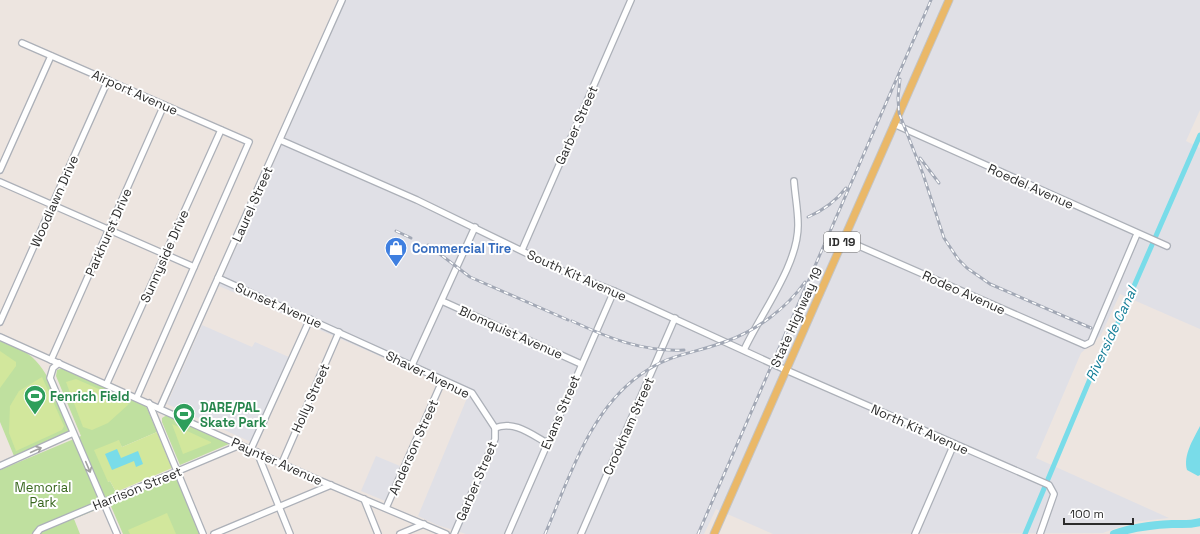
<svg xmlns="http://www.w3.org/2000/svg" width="1200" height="534" viewBox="0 0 1200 534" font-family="'Space Grotesk',sans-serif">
  <rect width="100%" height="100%" fill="#ede5e0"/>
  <g fill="#e0e0e6">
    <polygon points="346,0 1200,0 1200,110 1186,141 1200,148 1200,329 1120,294 1101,335 1081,353 1036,458 1169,518 1133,522 1103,533 773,534 716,509 704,534 466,534 437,525 418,516 467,398 443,387 444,384 219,286"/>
    <polygon points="202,325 252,347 255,342 291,358 251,442 167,404"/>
    <polygon points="376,456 400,466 385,501 361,491"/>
  </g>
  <g fill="#bfe09f">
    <path d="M0,341C9,345 20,348 28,354C50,369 61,408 71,432L14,456L0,422Z"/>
    <polygon points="63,368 142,403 147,408 157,432 122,447 118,440 108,482 110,481 120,500 176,477 201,534 123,534 110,504 74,519 80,534 0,534 0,470 81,436 56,376 57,370"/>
    <polygon points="167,415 228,442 229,444 180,465 162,422 162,418"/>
  </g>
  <g fill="#d2e79c">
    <polygon points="0,351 16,362 16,366 0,388"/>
    <polygon points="42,377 64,426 62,430 16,451 9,433 10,406 19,391"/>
    <polygon points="76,379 124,400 129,404 108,423 92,430 83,427 66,382"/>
    <polygon points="172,424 211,442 211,443 183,454"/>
    <polygon points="157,432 172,468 116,492 110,481 108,482 94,450 119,440 122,447"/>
    <polygon points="167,513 176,534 130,534 128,530"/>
  </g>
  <g fill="#79dce9">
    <path d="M1200,426V475L1198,476L1187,470C1183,455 1193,440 1200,426Z"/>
    <polygon points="117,449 121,458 138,451 143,464 136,467 134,461 112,470 105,454"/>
  </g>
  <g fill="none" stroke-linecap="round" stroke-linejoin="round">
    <polyline stroke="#79dce9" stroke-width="5" points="1025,534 1090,379 1103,357 1200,135"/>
    <path stroke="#79dce9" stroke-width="8" d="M1114,534C1133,527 1152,525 1172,524C1184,524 1189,525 1200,522"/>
    <g stroke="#acb0b8" stroke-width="8">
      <g id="minor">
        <polyline points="22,43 249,142 137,397"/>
        <polyline points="894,124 1167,246"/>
        <polyline points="280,140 417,200 563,271 614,291 786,370 1049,485 1054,494 1040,534"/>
        <polyline points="0,170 51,56"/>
        <polyline points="0,182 194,267"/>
        <polyline points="843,239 1085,345 1091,342 1137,234"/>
        <polyline points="522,250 631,0"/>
        <polyline points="218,278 472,393 495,428"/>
        <polyline points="442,301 581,364"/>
        <polyline points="0,322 108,80"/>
        <polyline points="0,337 309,476 446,534"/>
        <path d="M744,350C761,313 799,264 798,224C798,210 795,195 794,181"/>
        <polyline points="51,360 164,105"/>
        <polyline points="59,363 53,368 50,378 117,534"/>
        <polyline points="412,365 475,227"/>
        <polyline points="107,383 221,130"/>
        <polyline points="149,403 203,534"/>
        <polyline points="160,408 342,0"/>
        <path d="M495,428C513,420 531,434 547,443"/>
        <polyline points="251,449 310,319"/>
        <polyline points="257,452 290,534"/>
        <polyline points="282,463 339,332"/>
        <polyline points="0,466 73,433"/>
        <polyline points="364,499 378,534"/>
        <polyline points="386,508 440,386"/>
        <polyline points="36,534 40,529 240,445"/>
        <polyline points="214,534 331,485"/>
        <polyline points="400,534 424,524"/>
        <polyline points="454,534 495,439 495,428"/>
        <polyline points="508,534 614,291"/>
        <polyline points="581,534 675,318"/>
        <polyline points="915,534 954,444"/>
      </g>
    </g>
    <g stroke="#c4c4c4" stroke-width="9">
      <polyline id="major" points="714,534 949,0"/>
    </g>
    <use href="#minor" stroke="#fff" stroke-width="5.5"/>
    <use href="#major" stroke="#eab868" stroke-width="7"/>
    <g stroke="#a2a8b5" stroke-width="3">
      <g id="rail">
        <polyline points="900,79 898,98 899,113 923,174 944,238 958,259 967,268 990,284 1091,328"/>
        <polyline points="920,158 939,183"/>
        <path d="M808,217C824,210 836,201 846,188"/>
        <polyline points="396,231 411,238"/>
        <polyline points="428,245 470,277 568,320"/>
        <path d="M572,321C608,338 643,352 684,350"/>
        <path d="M545,534C569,479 589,411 640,375C670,353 694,354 727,341C757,330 786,309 805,282"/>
        <polyline points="698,534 931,0"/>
      </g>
    </g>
    <use href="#rail" stroke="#fff" stroke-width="1.5" stroke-dasharray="4.5" stroke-linecap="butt"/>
  </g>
  <defs><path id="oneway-shaft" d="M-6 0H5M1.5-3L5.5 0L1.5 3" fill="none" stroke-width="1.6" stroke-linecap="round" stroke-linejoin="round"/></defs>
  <g stroke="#a0a0a0">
    <use href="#oneway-shaft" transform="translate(36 450) rotate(-24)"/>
    <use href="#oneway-shaft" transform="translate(88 467) rotate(67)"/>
  </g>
  <defs>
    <g id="shop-pin" transform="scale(1.15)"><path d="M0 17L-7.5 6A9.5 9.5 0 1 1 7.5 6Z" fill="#3f7fe0" stroke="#fff"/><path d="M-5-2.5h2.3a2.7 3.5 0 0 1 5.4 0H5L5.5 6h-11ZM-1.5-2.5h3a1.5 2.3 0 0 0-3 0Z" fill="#fff"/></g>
    <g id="stadium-pin" transform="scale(1.15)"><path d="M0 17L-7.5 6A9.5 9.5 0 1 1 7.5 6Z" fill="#2e9e5b" stroke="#fff"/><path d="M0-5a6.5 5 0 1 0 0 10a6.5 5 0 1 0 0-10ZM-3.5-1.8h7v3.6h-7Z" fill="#fff"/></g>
  </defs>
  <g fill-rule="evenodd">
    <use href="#shop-pin" x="396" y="248"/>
    <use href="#stadium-pin" x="35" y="396"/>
    <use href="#stadium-pin" x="184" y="414"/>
  </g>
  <g text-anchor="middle" stroke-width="4" stroke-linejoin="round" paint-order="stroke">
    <rect fill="#fff" stroke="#6b6b6b" stroke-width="1" x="824" y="232" width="36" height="20" rx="3"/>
    <g font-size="12" font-weight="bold" fill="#2c2c2c">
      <text x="842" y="246">ID 19</text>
    </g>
    <g font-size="13" fill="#2c2c2c" stroke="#fff">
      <text transform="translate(135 92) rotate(24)" y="5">Airport Avenue</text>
      <text transform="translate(576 125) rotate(-66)" y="5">Garber Street</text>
      <text transform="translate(1031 186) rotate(24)" y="5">Roedel Avenue</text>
      <text transform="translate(54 201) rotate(-66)" y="5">Woodlawn Drive</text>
      <text transform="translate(252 204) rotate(-66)" y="5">Laurel Street</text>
      <text transform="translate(108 232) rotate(-66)" y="5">Parkhurst Drive</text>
      <text transform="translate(164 256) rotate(-66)" y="5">Sunnyside Drive</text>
      <text transform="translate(577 275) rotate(24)" y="5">South Kit Avenue</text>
      <text transform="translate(964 292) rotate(24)" y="5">Rodeo Avenue</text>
      <text transform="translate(279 305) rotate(24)" y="5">Sunset Avenue</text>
      <text transform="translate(796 317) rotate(-66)" y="5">State Highway 19</text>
      <text transform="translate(511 332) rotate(24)" y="5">Blomquist Avenue</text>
      <text transform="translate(428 374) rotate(26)" y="5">Shaver Avenue</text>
      <text transform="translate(310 398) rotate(-66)" y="5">Holly Street</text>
      <text transform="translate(560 412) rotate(-67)" y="5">Evans Street</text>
      <text transform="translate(628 426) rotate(-66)" y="5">Crookham Street</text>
      <text transform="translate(920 429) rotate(24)" y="5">North Kit Avenue</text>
      <text transform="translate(413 447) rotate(-66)" y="5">Anderson Street</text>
      <text transform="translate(277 461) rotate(24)" y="5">Paynter Avenue</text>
      <text transform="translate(476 481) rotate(-67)" y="5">Garber Street</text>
      <text transform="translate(137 488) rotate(-22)" y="5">Harrison Street</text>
    </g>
    <g font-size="13" font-weight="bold" fill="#366cbe" stroke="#fff" text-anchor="start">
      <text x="412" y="253">Commercial Tire</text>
    </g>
    <g font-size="13" font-weight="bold" fill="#27864d" stroke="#fff" text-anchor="start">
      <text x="50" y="401">Fenrich Field</text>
      <text x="200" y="412">DARE/PAL<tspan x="200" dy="15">Skate Park</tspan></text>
    </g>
    <g font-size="13" fill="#39671f" stroke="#fff">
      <text x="43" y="492">Memorial<tspan x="43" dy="15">Park</tspan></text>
    </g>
    <g font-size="14" font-style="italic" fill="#157f98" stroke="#fff">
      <text transform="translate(1111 334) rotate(-65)" y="5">Riverside Canal</text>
    </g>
  </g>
  <path d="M1064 518v6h69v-6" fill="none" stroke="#2c2c2c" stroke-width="2"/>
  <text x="1070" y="518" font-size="12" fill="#2c2c2c" stroke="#ffffff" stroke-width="3" paint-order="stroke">100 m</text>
</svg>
